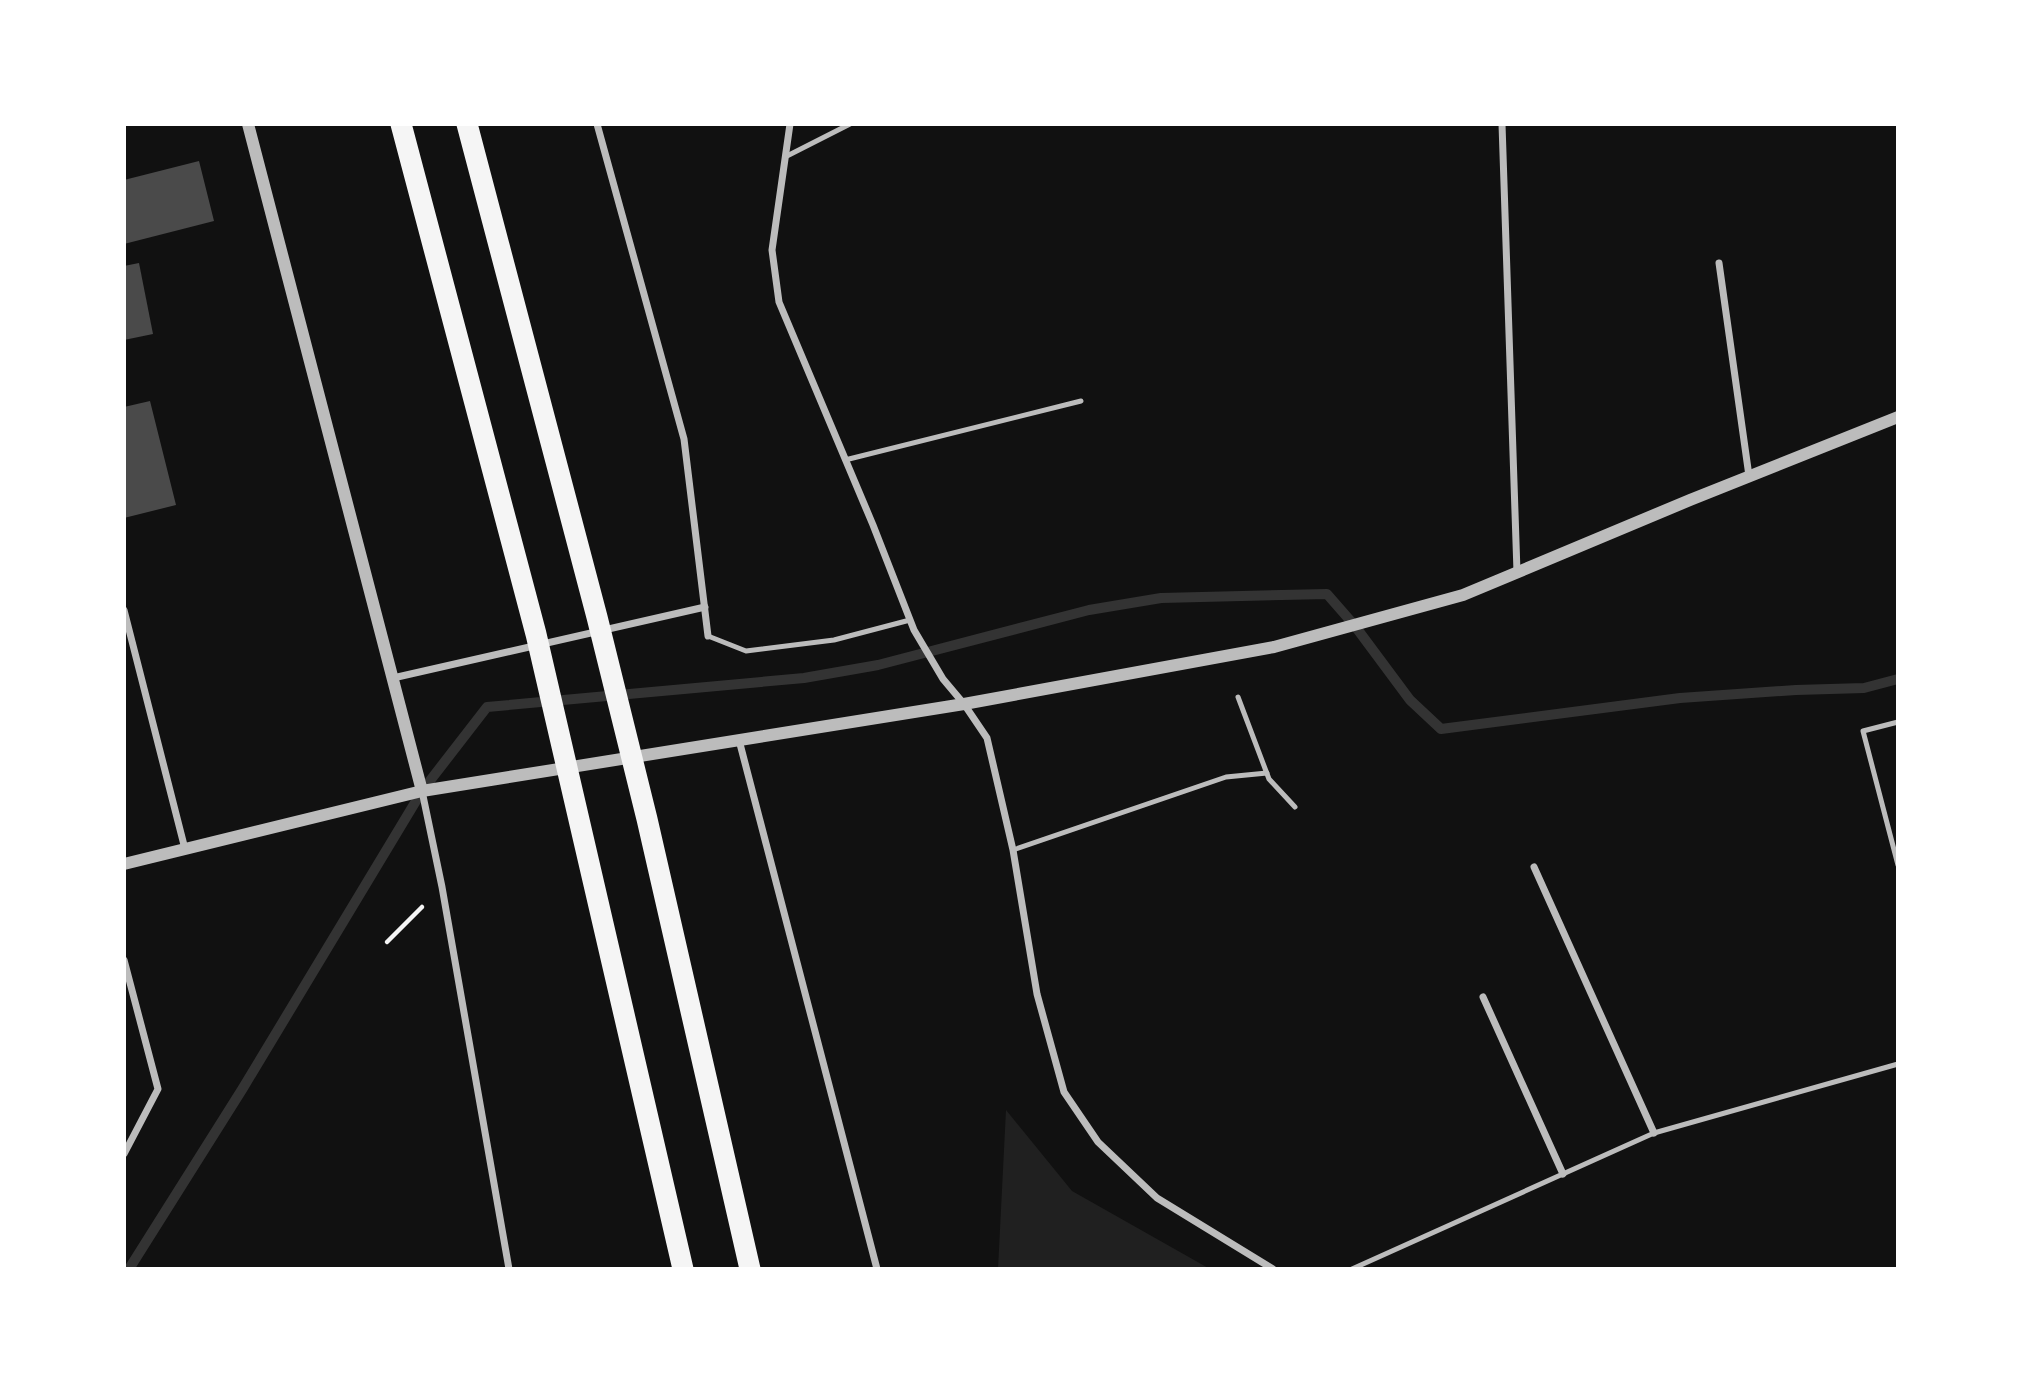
<svg xmlns="http://www.w3.org/2000/svg" width="2022" height="1393" viewBox="0 0 2022 1393" font-family="'Titillium Web',sans-serif">
  <rect width="100%" height="100%" fill="#111"/>
  <polygon fill="#202020" points="1006,1110 1072,1191 1210,1269 998,1269"/>
  <g fill="none" stroke-linecap="round" stroke-linejoin="round">
    <polyline stroke="#333" stroke-width="10" points="129,1269 243,1088 422,791 487,707 804,678 878,665 1089,610 1161,598 1327,594 1355,626 1410,700 1441,729 1680,698 1796,690 1864,688 1898,679"/>
  </g>
  <g fill="#4a4a4a">
    <polygon points="199,161 214,221 124,244 124,180"/>
    <polygon points="139,263 153,334 124,340 124,266"/>
    <polygon points="150,401 176,505 124,518 124,407"/>
  </g>
  <g fill="none" stroke-linecap="round" stroke-linejoin="round">
    <polyline stroke="#f5f5f5" stroke-width="4.5" points="387,942 422,907"/>
    <g stroke="#bcbcbc" stroke-width="5">
      <polyline points="785,157 850,124"/>
      <polyline points="845,460 1081,401"/>
      <polyline points="708,636 746,651 834,640 910,620"/>
      <polyline points="1238,697 1269,779 1295,807"/>
      <polyline points="1898,722 1863,731 1898,865"/>
      <polyline points="1013,850 1226,777 1267,773"/>
      <polyline points="1352,1269 1654,1133 1898,1064"/>
    </g>
    <g stroke="#bcbcbc" stroke-width="7">
      <polyline points="597,124 684,439 708,636"/>
      <polyline points="790,124 772,250 779,302 873,525 914,630 943,679 964,704 987,738 1013,850 1037,994 1064,1092 1098,1142 1157,1198 1273,1269"/>
      <polyline points="1502,124 1517,572"/>
      <polyline points="1719,263 1749,476"/>
      <polyline points="124,610 185,849"/>
      <polyline points="393,678 705,607"/>
      <polyline points="739,740 877,1269"/>
      <polyline points="422,791 442,887 509,1269"/>
      <polyline points="1534,867 1654,1133"/>
      <polyline points="124,960 158,1089 124,1154"/>
      <polyline points="1483,997 1563,1174"/>
    </g>
    <g stroke="#bcbcbc" stroke-width="12">
      <polyline points="248,124 422,791"/>
      <polyline points="124,864 422,791 964,704 1274,647 1463,595 1690,500 1898,417"/>
    </g>
    <g stroke="#f5f5f5" stroke-width="21">
      <polyline points="401,124 536,634 683,1269"/>
      <polyline points="467,124 597,617 647,819 750,1269"/>
    </g>
  </g>
  <rect width="2022" height="1393" fill="none" stroke="#ffffff" stroke-width="252"/>
</svg>
